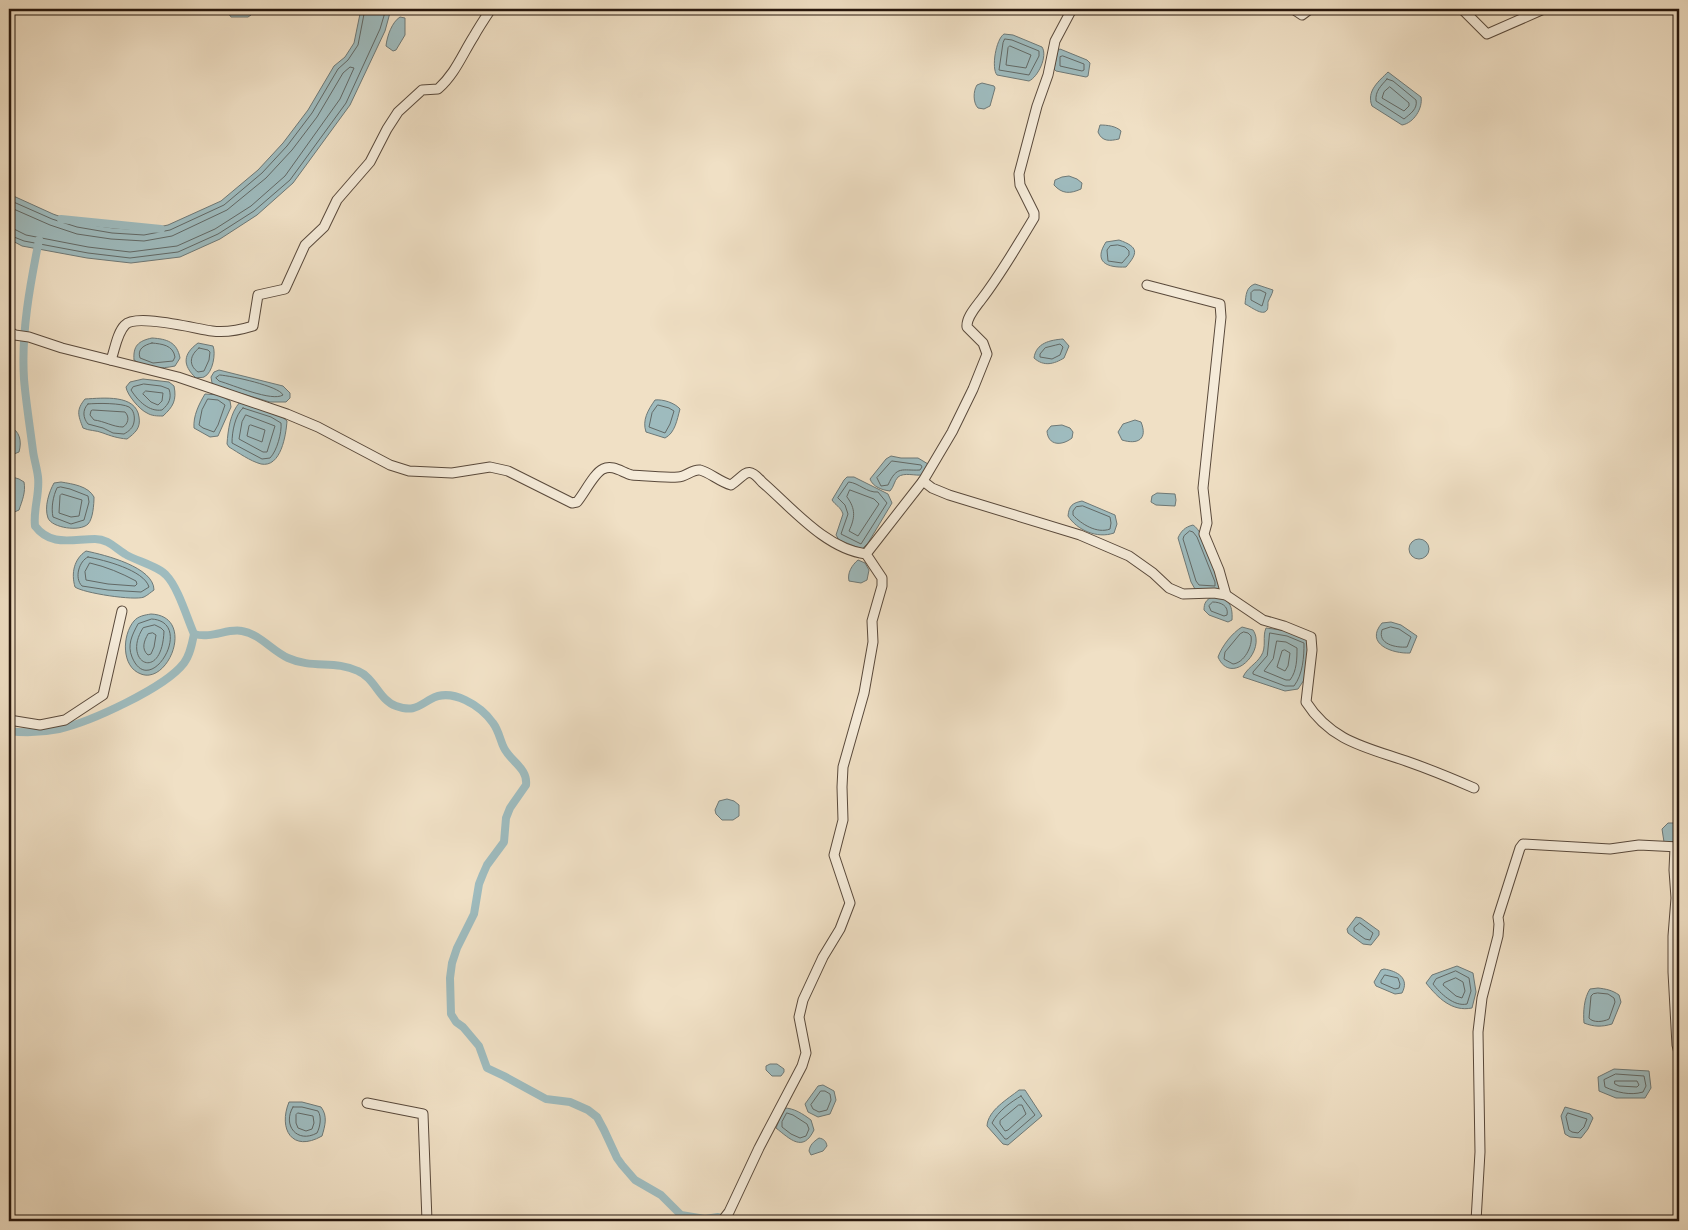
<svg xmlns="http://www.w3.org/2000/svg" width="1688" height="1230" viewBox="0 0 1688 1230" font-family="'IM FELL Double Pica',serif">
  <rect width="100%" height="100%" fill="#f0e0c5"/>
  <filter id="stains"><feTurbulence type="fractalNoise" baseFrequency=".004" numOctaves="4"/><feColorMatrix values="0 0 0 0 .2 0 0 0 0 .09 0 0 0 0 .02 0 0 0 .5 -.17"/></filter>
  <radialGradient id="worn" r=".72"><stop offset=".6" stop-color="#630" stop-opacity="0"/><stop offset="1" stop-color="#630" stop-opacity=".3"/></radialGradient>
  <g fill="#9ebbbe" stroke="#6e7977">
    <polygon points="228,9 252,9 251,15 248,17 231,17 228,13"/>
    <polygon points="361,9 391,9 385,31 350,105 293,183 257,215 220,239 180,257 131,263 87,258 22,246 9,239 9,194 53,214 78,223 113,228 145,230 168,225 221,201 258,170 283,143 308,110 334,66 345,57 354,43"/>
    <path d="M400,17L405,18V35L396,50L393,51L386,46C387,36 392,22 400,17Z"/>
    <path d="M1004,34L1013,35L1042,47C1048,56 1038,77 1029,81L997,75C991,68 996,39 1004,34Z"/>
    <polygon points="1060,49 1087,60 1090,63 1088,76 1086,77 1056,71 1054,69 1058,50"/>
    <path d="M1388,72L1421,97C1423,108 1414,123 1402,125L1372,106C1366,91 1379,81 1388,72Z"/>
    <path d="M982,83L994,86L995,88L990,106L984,109L978,108C973,103 973,91 977,85Z"/>
    <path d="M1100,125C1107,125 1116,126 1121,131L1119,139C1110,141 1102,142 1098,132Z"/>
    <path d="M1069,176L1077,179L1082,183L1081,189C1070,194 1062,194 1054,185L1055,180L1062,177Z"/>
    <path d="M1119,240C1139,247 1138,253 1126,267C1107,268 1093,262 1106,242Z"/>
    <path d="M1255,284L1273,290C1272,295 1270,297 1268,302C1268,303 1268,310 1267,310C1263,317 1250,306 1245,304C1246,295 1246,287 1255,284Z"/>
    <path d="M152,338C167,339 177,342 180,358L175,366C161,369 147,369 134,360C133,346 138,341 152,338Z"/>
    <path d="M1063,339L1069,346L1064,358C1054,364 1044,367 1034,358C1036,343 1050,340 1063,339Z"/>
    <path d="M198,343L213,346C216,353 213,373 204,377C202,378 198,377 196,378C182,365 183,354 198,343Z"/>
    <polygon points="219,370 283,386 290,393 290,398 286,402 270,402 216,386 212,383 211,377 214,372"/>
    <path d="M143,379L169,382L174,386C177,400 173,407 163,416C157,416 152,416 147,413C140,410 127,395 126,387L130,382Z"/>
    <path d="M205,394L220,395L230,401L231,407L218,436L210,437L194,428C193,416 199,404 205,394Z"/>
    <path d="M85,399C103,398 136,394 139,417C141,428 135,433 127,439C117,438 111,436 103,433C96,430 89,431 83,428C78,415 76,410 85,399Z"/>
    <path d="M655,400C663,399 675,403 680,409C677,420 675,433 665,438L646,432C642,420 648,410 655,400Z"/>
    <path d="M240,402C254,407 277,410 287,421C286,435 281,468 261,464C250,461 239,453 229,447L227,444C228,430 230,413 240,402Z"/>
    <path d="M1135,420L1141,422C1148,439 1138,445 1122,440L1118,432L1123,424Z"/>
    <path d="M1062,425L1070,428L1073,432L1072,438C1062,446 1048,446 1047,431L1051,426Z"/>
    <path d="M9,426C20,431 22,441 19,452L9,456Z"/>
    <path d="M891,456L901,458H918L928,464L923,475C915,476 904,472 898,477C894,481 894,487 890,491C882,490 873,487 870,479L886,459Z"/>
    <path d="M9,476L19,479L24,482C26,492 22,501 19,510L10,514H9Z"/>
    <path d="M847,477H854L888,494L892,503L868,543L862,549L839,540L836,535L843,514C840,506 836,506 832,500L844,480Z"/>
    <path d="M61,482C73,484 88,486 94,497C94,504 93,519 88,524C80,532 52,528 48,518C44,507 49,492 54,483Z"/>
    <polygon points="1157,493 1175,494 1176,500 1175,506 1156,505 1151,502 1152,496"/>
    <path d="M1082,501L1115,515L1117,524L1114,533C1097,539 1077,530 1068,516C1069,505 1073,503 1082,501Z"/>
    <path d="M1193,525C1205,532 1217,576 1221,590L1203,591L1195,589L1191,582L1178,538C1181,531 1185,527 1193,525Z"/>
    <circle cx="1419" cy="549" r="10"/>
    <path d="M86,551C105,555 154,567 154,590C151,592 148,595 144,597C135,601 83,593 75,587C71,573 74,559 86,551Z"/>
    <path d="M858,560L865,563L869,570L867,580L861,583L849,581C847,573 852,565 858,560Z"/>
    <path d="M1212,597C1228,597 1233,604 1232,620L1228,622L1209,615L1204,610C1204,603 1206,600 1212,597Z"/>
    <path d="M151,614C196,616 169,685 141,674C121,667 122,635 134,621C138,616 145,615 151,614Z"/>
    <path d="M1391,622L1401,625L1417,636L1410,653C1393,654 1364,644 1382,623Z"/>
    <path d="M1242,627L1253,630C1267,651 1231,687 1218,657C1222,646 1232,633 1242,627Z"/>
    <path d="M1266,628L1288,631L1308,638L1309,642L1304,680L1298,689L1285,691L1243,677C1247,668 1256,664 1261,656C1267,647 1262,637 1266,628Z"/>
    <polygon points="727,799 734,801 739,805 739,816 733,820 722,820 716,814 715,810 719,801"/>
    <polygon points="1668,823 1676,823 1679,828 1676,842 1664,842 1662,829"/>
    <polygon points="1356,917 1361,918 1379,931 1379,935 1371,945 1363,944 1348,933 1347,929"/>
    <path d="M1457,966L1473,973L1476,992L1472,1008C1452,1012 1438,998 1426,983L1432,975Z"/>
    <path d="M1384,969C1397,971 1410,978 1402,993L1395,994L1376,986L1374,982L1381,970Z"/>
    <path d="M1598,988C1606,989 1612,990 1619,995L1621,1002L1612,1024C1602,1027 1594,1027 1584,1023C1583,1012 1584,998 1590,989Z"/>
    <polygon points="770,1064 777,1064 784,1069 784,1072 781,1076 772,1076 766,1070 766,1066"/>
    <polygon points="1614,1069 1649,1071 1651,1088 1645,1098 1616,1098 1599,1091 1598,1077"/>
    <polygon points="823,1085 834,1091 836,1100 830,1114 818,1117 808,1112 805,1104 818,1086"/>
    <path d="M1019,1090H1025L1042,1116L1008,1145L1003,1144L987,1126C988,1110 1008,1099 1019,1090Z"/>
    <path d="M289,1102H302L321,1107C328,1116 325,1126 322,1136C292,1153 278,1129 289,1102Z"/>
    <polygon points="1565,1107 1590,1114 1593,1118 1588,1129 1581,1138 1570,1137 1565,1134 1561,1116"/>
    <path d="M784,1108C794,1108 803,1114 811,1120L814,1130C803,1153 790,1139 776,1128Z"/>
    <path d="M819,1138C824,1139 826,1141 827,1146L823,1151L811,1155L809,1151C810,1145 813,1142 819,1138Z"/>
  </g>
  <g fill="none" stroke-linecap="round" stroke-linejoin="round">
    <g stroke="#626966" stroke-width="1">
      <polygon points="1005,39 1012,40 1039,51 1039,56 1029,75 999,70 1003,43"/>
      <polygon points="1010,46 1031,55 1026,68 1006,65 1008,48"/>
      <polygon points="1063,56 1084,64 1084,70 1082,71 1060,66 1060,57"/>
      <path d="M1387,79L1393,81L1416,100C1418,109 1410,114 1404,119L1376,101C1375,91 1381,86 1387,79Z"/>
      <polygon points="1390,87 1409,103 1409,106 1404,111 1382,98 1384,92"/>
      <polyline points="9,200 52,219 77,227 112,233 144,235 170,230 224,205 262,173 287,146 312,113 338,69 348,60 358,45 365,9"/>
      <polyline points="9,207 50,225 77,234 111,239 144,241 172,236 227,210 266,178 292,150 317,117 343,73 350,67 354,68 340,99 285,176 251,206 215,229 177,246 130,252 88,247 26,235 14,229 9,229"/>
      <polyline points="9,235 24,241 88,253 130,258 178,252 218,234 254,211 290,180 346,103 380,29 386,9"/>
      <polygon points="1118,245 1125,247 1129,251 1129,255 1122,263 1108,261 1107,250 1110,246"/>
      <polygon points="1254,290 1260,290 1266,293 1262,306 1251,300 1251,293"/>
      <path d="M152,343C162,344 173,345 175,357L173,361L153,363L140,358C137,349 144,345 152,343Z"/>
      <polygon points="1056,345 1060,344 1063,347 1060,355 1052,359 1040,357 1040,354 1045,348"/>
      <path d="M199,348L208,350L210,352L209,360L204,371L198,372C188,365 190,355 199,348Z"/>
      <path d="M220,375C232,376 279,386 283,395C272,402 233,385 219,381L216,378Z"/>
      <path d="M144,384L161,386L169,389C172,398 169,404 162,410C149,412 138,401 131,390L133,387Z"/>
      <polygon points="146,391 163,393 162,401 158,405 151,402 143,394"/>
      <polygon points="208,399 218,400 225,405 218,425 214,432 203,428 199,425 202,410"/>
      <path d="M88,404C97,403 122,403 129,407C134,410 135,417 134,422C133,428 129,431 124,434L113,433L103,428L88,424C83,418 82,410 88,404Z"/>
      <polygon points="658,405 669,408 674,411 670,424 665,433 649,427 652,413"/>
      <path d="M243,408L271,417L281,423C282,432 277,451 270,458L262,459L232,443C232,432 235,415 243,408Z"/>
      <path d="M93,410L125,412C130,417 128,424 123,427C113,427 104,421 94,420L90,415L91,411Z"/>
      <polygon points="246,415 275,426 267,452 263,452 239,439 242,422"/>
      <polygon points="251,425 265,430 262,442 247,436 249,426"/>
      <path d="M892,461L921,465L922,467L920,470C902,471 897,465 888,485L881,486L877,478Z"/>
      <path d="M849,482C859,483 867,493 878,492L887,503L861,544L841,534L848,514L845,505L838,498Z"/>
      <path d="M61,487L70,489L88,496L89,502L84,520L71,524L53,517C51,508 53,496 57,488Z"/>
      <path d="M850,490L874,499L879,504L858,536L849,531C855,518 856,509 847,497Z"/>
      <polygon points="62,494 82,500 79,516 71,517 59,513 60,496"/>
      <path d="M1083,506L1110,517L1111,523L1110,529C1097,534 1081,524 1073,515V511L1076,507Z"/>
      <polygon points="1190,531 1193,532 1197,537 1215,582 1215,586 1199,585 1196,581 1183,539 1184,536"/>
      <path d="M88,557C104,560 144,570 149,587L141,592L108,590L82,586C74,578 79,561 88,557Z"/>
      <path d="M90,563C107,567 121,573 136,581L137,584L135,586L108,584L86,580L85,572Z"/>
      <path d="M1213,602C1221,602 1229,606 1227,615L1224,616L1211,611L1209,606Z"/>
      <path d="M152,619C196,622 150,701 132,657C127,645 132,635 138,624Z"/>
      <path d="M155,625L161,628L164,631C162,684 121,662 143,628Z"/>
      <path d="M1391,627L1399,629L1411,637L1407,647C1396,648 1377,644 1382,630Z"/>
      <path d="M1244,632L1248,633L1251,636C1253,646 1244,663 1233,664L1224,659L1225,652L1240,634Z"/>
      <path d="M153,633L156,635L154,647L151,654L148,655C141,649 144,641 148,634Z"/>
      <path d="M1270,633L1287,636L1304,643C1304,657 1303,674 1294,686H1285L1253,674V672L1267,656Z"/>
      <path d="M1277,641L1286,642L1297,648C1297,658 1297,671 1290,680H1286L1264,671L1273,659Z"/>
      <polygon points="1285,650 1290,653 1288,666 1285,671 1277,667 1282,651"/>
      <polygon points="1360,923 1373,933 1370,940 1365,939 1354,931 1354,928"/>
      <path d="M1456,971L1469,978L1471,991L1467,1004C1454,1007 1440,993 1433,984L1436,979Z"/>
      <polygon points="1385,975 1398,978 1400,984 1399,988 1395,989 1381,983 1381,981"/>
      <polygon points="1456,978 1463,982 1465,991 1462,998 1456,996 1443,985 1444,983"/>
      <path d="M1598,993L1608,994L1614,998L1615,1002L1609,1019C1603,1022 1593,1023 1589,1018L1591,996L1593,994Z"/>
      <path d="M1616,1074L1644,1076L1646,1086L1643,1092C1630,1096 1616,1092 1605,1087L1604,1080Z"/>
      <polygon points="1615,1081 1637,1081 1639,1085 1637,1087 1619,1086 1615,1084"/>
      <polygon points="821,1091 825,1091 830,1094 831,1100 827,1110 819,1112 813,1109 811,1105"/>
      <path d="M1021,1096L1035,1115L1007,1139H1005L992,1123C998,1111 1011,1102 1021,1096Z"/>
      <polygon points="1019,1105 1022,1105 1026,1114 1008,1130 1005,1131 1000,1124 1000,1121"/>
      <path d="M293,1107H302L318,1111C322,1117 320,1127 317,1133C297,1144 282,1125 293,1107Z"/>
      <polygon points="298,1113 313,1116 314,1123 312,1129 306,1131 298,1128 296,1123 296,1115"/>
      <polygon points="787,1113 793,1115 807,1124 809,1129 806,1136 800,1138 791,1134 782,1127 782,1122"/>
      <polygon points="1568,1113 1587,1119 1584,1127 1578,1133 1572,1132 1569,1130 1566,1117"/>
    </g>
    <g stroke="#9ebbbe" stroke-width="8">
      <polyline points="61,219 161,229"/>
      <path d="M39,240C30,285 21,333 24,379C26,403 30,427 33,451C34,459 37,468 38,477C40,494 33,509 35,526C51,547 72,539 95,539C108,539 115,548 125,554C136,561 158,566 166,575C178,587 187,618 194,634C212,639 227,628 242,631C260,634 272,651 288,658C312,669 335,660 358,671C375,678 379,700 396,706C413,712 417,707 431,699C452,687 481,706 493,723C499,731 500,740 504,748C511,762 528,768 526,785L510,808L506,818L504,842L487,865L483,874L479,884L474,914L457,948L452,963L450,978L451,1014L456,1022L463,1027L479,1046L487,1068L504,1076L546,1099L570,1102L588,1110L597,1117L604,1130L617,1158L622,1165L635,1180L661,1195L681,1215L705,1219L718,1217L728,1221"/>
      <path d="M9,731C24,733 44,732 59,729C90,722 165,688 184,663C190,655 192,644 194,634"/>
      <polyline points="789,1221 804,1221"/>
    </g>
    <g stroke="#59493b" stroke-width="11">
      <g id="minor">
        <polyline points="1293,9 1302,15 1310,9"/>
        <polyline points="1462,9 1487,34 1544,9"/>
        <polyline points="1147,285 1220,304 1221,317 1203,488 1207,523 1204,534 1219,570 1226,595"/>
        <path d="M9,331L15,335L29,337L62,348L178,377L287,414L318,427L390,465L409,471L452,473L490,467L508,471L572,503L577,502C584,494 594,473 603,469C613,464 623,473 632,475C647,476 664,478 678,477C686,477 692,469 700,470C709,472 720,482 731,485C746,475 747,464 762,482C792,508 826,549 866,554"/>
        <path d="M111,360C115,349 117,333 125,325C136,313 196,329 212,331C226,333 240,330 253,326L258,295L285,289L305,245L324,227L337,200L370,162L387,129L398,112L422,90L438,89C455,74 462,55 474,36C479,27 485,18 491,9"/>
        <path d="M923,481L932,488L949,495L1080,535L1129,556L1153,573L1169,588L1183,594L1214,593L1226,595L1263,620L1284,626L1311,637L1312,650L1306,702C1331,741 1365,747 1406,761C1429,769 1451,778 1474,788"/>
        <polyline points="9,720 40,725 65,720 103,695 122,611"/>
        <polyline points="1675,847 1674,870 1676,898 1673,936 1673,972 1677,1045 1679,1053"/>
        <polyline points="367,1103 423,1114 427,1221"/>
        <path d="M722,1221L729,1212L759,1148L802,1066L806,1053L799,1017L803,1000L823,957L840,929L850,903L834,855L843,820L842,787L843,767L864,693L873,642L872,621L882,586V578L866,554L923,481L952,432L973,389L987,354L983,343L967,327C966,318 975,308 981,300C1001,274 1017,246 1034,218V213L1020,185L1019,174L1037,106L1048,75L1055,41L1072,9"/>
        <polyline points="1476,1221 1480,1152 1478,1032 1482,998 1498,936 1499,924 1498,917 1520,848 1523,844 1610,849 1639,845 1679,847"/>
      </g>
    </g>
    <use href="#minor" stroke="#f5ebd9" stroke-width="9"/>
  </g>
  <rect width="1688" height="1230" fill="none" stroke="#f0e0c5" stroke-width="30"/>
  <rect x="10" y="10" width="1668" height="1210" fill="none" stroke="#27170d" stroke-width="2.5"/>
  <rect x="15" y="15" width="1658" height="1200" fill="none" stroke="#27170d"/>
  <rect width="100%" height="100%" filter="url(#stains)"/>
  <rect width="100%" height="100%" fill="url(#worn)"/>
</svg>
